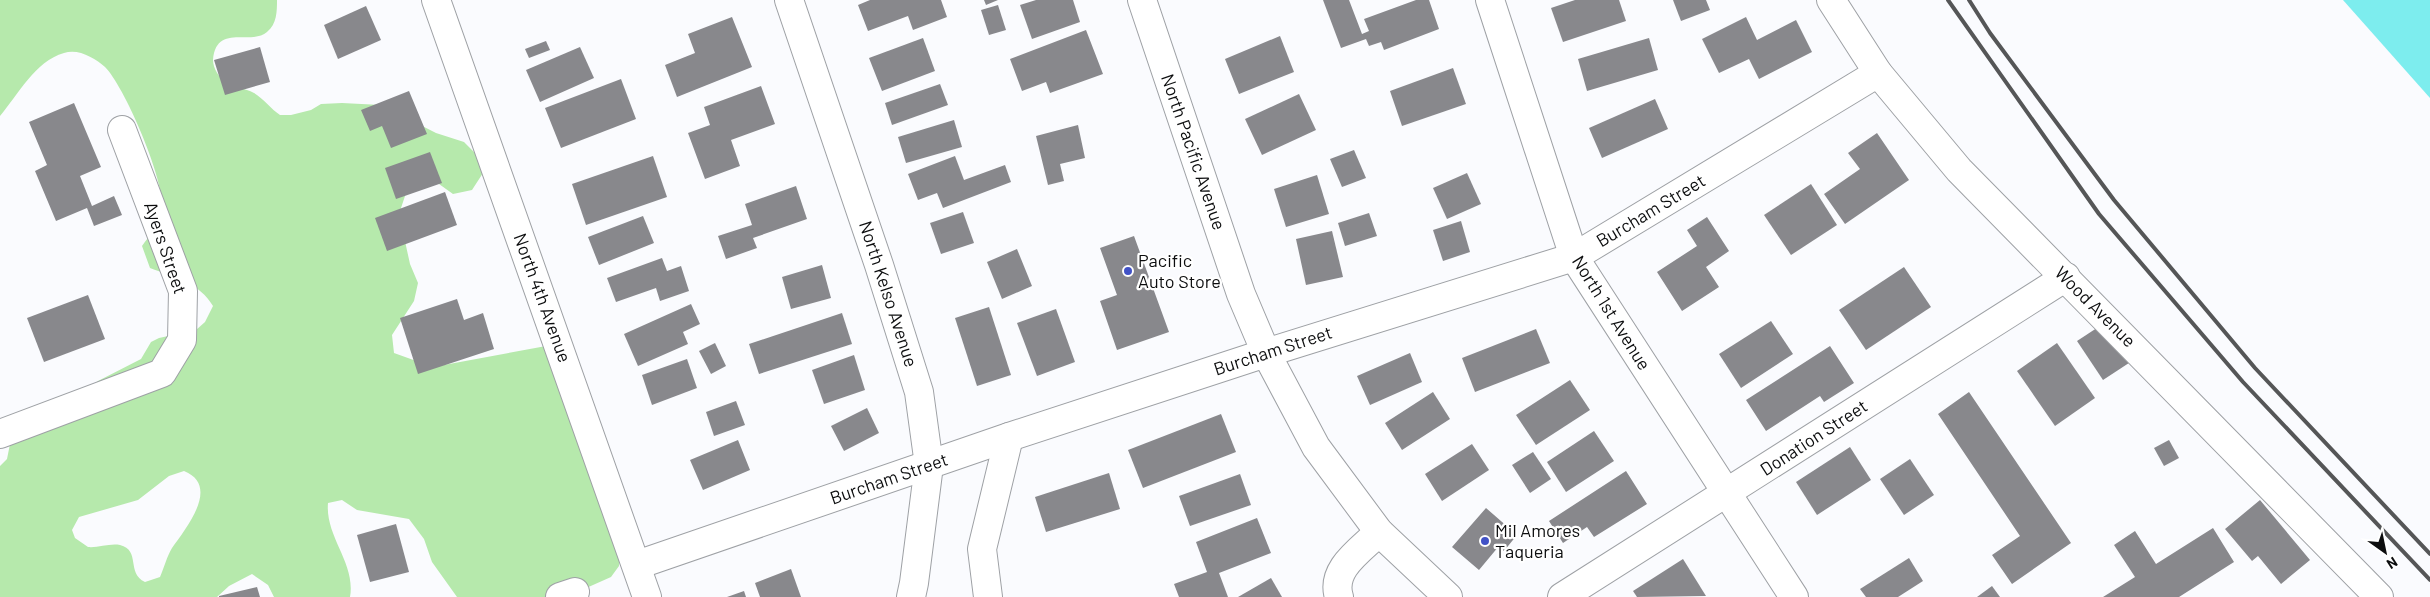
<svg xmlns="http://www.w3.org/2000/svg" width="2430" height="597" viewBox="0 0 2430 597" font-family="Barlow,sans-serif">
  <rect width="100%" height="100%" fill="#fafbfe"/>
  <path fill="#b6e9ac" fill-rule="evenodd" d="M0,0H277C277,11 277,24 267,32C251,46 216,23 213,60C213,68 219,78 226,82C234,88 245,88 254,93C264,99 271,109 280,115H291L311,110L321,104L342,103L381,105L436,133L464,142L479,157L483,173L472,190L453,194L439,184L428,167L410,181L399,214L410,264L418,283L414,301L392,335L394,353L433,367L557,344L619,555V566L611,577L566,597H457L432,562L424,539L409,519L357,510L342,500L328,503C325,537 356,563 350,597H274L268,585L252,574L229,586L217,597H0V466L7,459L10,444L51,419L98,381L141,359L151,342L159,338L196,330L205,322L213,306C200,283 174,277 150,268L142,246C149,236 161,223 162,210C166,183 125,87 105,67C95,58 78,48 64,53C35,61 18,95 0,116ZM184,471C221,486 186,528 172,548C167,556 164,568 160,577L145,582C126,573 141,550 120,545C110,543 98,548 88,547L75,538L72,530L79,517L138,500L169,476Z"/>
  <polygon fill="#7dedee" points="2343,0 2430,0 2430,98"/>
  <g fill="#88888c">
    <polygon points="870,0 941,0 947,17 913,30 908,16 868,31 858,5"/>
    <polygon points="984,0 998,0 986,5"/>
    <polygon points="1036,0 1073,0 1080,22 1032,39 1020,5"/>
    <polygon points="1323,0 1349,0 1362,34 1369,31 1364,19 1416,0 1429,0 1439,29 1384,50 1381,42 1369,46 1366,39 1341,48"/>
    <polygon points="1575,0 1619,0 1626,21 1563,42 1551,8"/>
    <polygon points="1673,0 1706,0 1710,10 1681,21"/>
    <polygon points="998,5 1006,30 989,35 981,10"/>
    <polygon points="366,6 381,40 338,59 324,25"/>
    <polygon points="732,17 752,67 677,97 665,65 695,53 688,34"/>
    <polygon points="1746,17 1757,40 1796,20 1812,52 1759,79 1749,59 1719,73 1702,39"/>
    <polygon points="1086,30 1103,74 1050,93 1046,82 1022,91 1010,59"/>
    <polygon points="1280,36 1294,72 1239,94 1225,59"/>
    <polygon points="923,38 935,71 882,91 869,58"/>
    <polygon points="1649,38 1658,70 1587,91 1578,59"/>
    <polygon points="546,41 550,50 529,58 525,49"/>
    <polygon points="260,47 270,82 225,95 214,60"/>
    <polygon points="580,47 594,78 540,102 526,70"/>
    <polygon points="1453,68 1466,104 1402,126 1390,91"/>
    <polygon points="621,79 636,119 561,148 545,108"/>
    <polygon points="940,84 948,105 892,125 885,103"/>
    <polygon points="761,86 775,124 731,140 740,166 705,179 688,133 710,125 704,107"/>
    <polygon points="409,91 427,134 391,148 382,126 370,131 361,110"/>
    <polygon points="1299,94 1316,130 1262,155 1245,119"/>
    <polygon points="1655,99 1668,129 1602,158 1589,128"/>
    <polygon points="74,103 101,167 80,176 92,206 114,196 122,215 94,226 87,208 56,221 35,171 47,165 29,122"/>
    <polygon points="954,120 962,147 906,163 898,137"/>
    <polygon points="1078,125 1085,158 1060,164 1064,181 1048,185 1036,136"/>
    <polygon points="1877,133 1909,180 1845,224 1824,194 1860,169 1848,153"/>
    <polygon points="1354,150 1366,178 1342,187 1330,159"/>
    <polygon points="430,152 442,183 396,199 385,168"/>
    <polygon points="653,156 667,197 586,225 572,184"/>
    <polygon points="955,156 964,180 1005,165 1011,182 943,208 937,193 918,200 908,174"/>
    <polygon points="1467,173 1481,204 1447,219 1433,188"/>
    <polygon points="1317,175 1329,214 1286,227 1274,189"/>
    <polygon points="1811,184 1837,225 1791,255 1764,215"/>
    <polygon points="796,186 807,219 753,238 757,248 726,259 718,236 752,225 745,204"/>
    <polygon points="445,192 457,225 387,251 375,218"/>
    <polygon points="963,212 974,243 941,254 930,223"/>
    <polygon points="1369,213 1377,236 1345,246 1338,223"/>
    <polygon points="643,216 654,243 599,265 588,237"/>
    <polygon points="1707,217 1729,251 1706,267 1719,287 1682,311 1657,272 1697,246 1687,230"/>
    <polygon points="1461,221 1470,252 1443,261 1433,230"/>
    <polygon points="1332,231 1343,277 1306,285 1296,239"/>
    <polygon points="1134,236 1169,332 1117,350 1100,301 1117,295 1100,248"/>
    <polygon points="1017,249 1032,286 1002,299 987,262"/>
    <polygon points="662,258 667,271 681,266 689,291 660,301 656,288 616,302 607,278"/>
    <polygon points="822,265 831,298 791,309 782,277"/>
    <polygon points="1904,267 1931,307 1866,350 1839,310"/>
    <polygon points="88,295 105,339 44,362 27,318"/>
    <polygon points="457,299 464,320 483,313 494,349 418,374 400,318"/>
    <polygon points="691,304 700,324 683,332 688,344 638,366 624,334"/>
    <polygon points="989,307 1011,375 977,386 955,318"/>
    <polygon points="1056,309 1075,362 1037,376 1017,323"/>
    <polygon points="842,313 852,344 759,374 749,344"/>
    <polygon points="1771,321 1793,354 1741,388 1719,354"/>
    <polygon points="2106,322 2132,361 2103,380 2077,341"/>
    <polygon points="1536,329 1550,363 1475,392 1462,358"/>
    <polygon points="715,343 726,366 711,374 699,351"/>
    <polygon points="2057,343 2095,398 2055,426 2017,371"/>
    <polygon points="1830,346 1854,383 1824,402 1820,396 1766,431 1746,400"/>
    <polygon points="1410,353 1422,382 1370,405 1357,376"/>
    <polygon points="854,355 865,390 824,404 812,370"/>
    <polygon points="687,359 697,388 652,405 642,375"/>
    <polygon points="1570,380 1590,410 1536,445 1516,415"/>
    <polygon points="1433,392 1450,419 1402,450 1385,423"/>
    <polygon points="1969,392 2071,543 2012,584 1992,555 2020,536 1938,414"/>
    <polygon points="736,401 745,425 714,436 706,412"/>
    <polygon points="867,408 879,433 844,451 831,426"/>
    <polygon points="1221,414 1236,452 1143,488 1128,450"/>
    <polygon points="1594,431 1614,461 1566,492 1547,462"/>
    <polygon points="738,440 750,470 703,490 690,460"/>
    <polygon points="2169,440 2179,458 2164,466 2154,448"/>
    <polygon points="1472,444 1489,470 1442,501 1425,474"/>
    <polygon points="1850,447 1871,480 1817,515 1796,482"/>
    <polygon points="1533,452 1551,479 1530,493 1512,465"/>
    <polygon points="1910,459 1934,495 1904,515 1880,479"/>
    <polygon points="1626,471 1647,504 1594,537 1587,527 1563,543 1549,521"/>
    <polygon points="1109,473 1120,509 1046,532 1035,497"/>
    <polygon points="1240,474 1251,505 1190,526 1179,496"/>
    <polygon points="2260,500 2310,560 2281,584 2258,556 2252,561 2225,529"/>
    <polygon points="1486,508 1517,535 1504,551 1499,546 1479,570 1452,547"/>
    <polygon points="1257,518 1271,553 1219,573 1228,597 1179,597 1174,584 1207,572 1196,542"/>
    <polygon points="396,524 409,572 370,582 357,535"/>
    <polygon points="2213,528 2234,562 2179,597 2103,597 2135,577 2114,545 2135,531 2156,564"/>
    <polygon points="1909,558 1923,581 1898,597 1866,597 1860,589"/>
    <polygon points="1683,559 1706,596 1637,597 1633,591"/>
    <polygon points="791,569 801,597 760,597 755,583"/>
    <polygon points="1271,578 1282,597 1238,597"/>
    <polygon points="1992,586 2000,597 1977,597"/>
    <polygon points="257,587 260,597 219,597 219,596"/>
    <polygon points="744,591 746,597 727,597"/>
  </g>
  <g fill="none" stroke-linecap="round" stroke-linejoin="round">
    <g stroke="#9ea1a5" stroke-width="30">
      <g id="minor">
        <polyline points="436,0 647,597"/>
        <polyline points="789,0 879,265 919,392 929,465 914,583 911,597"/>
        <polyline points="1142,0 1241,294 1266,353 1316,447 1379,532 1448,597"/>
        <polyline points="1490,0 1574,257 1794,597"/>
        <polyline points="1831,0 1878,73 1959,170 2379,597"/>
        <polyline points="0,434 162,373 182,340 183,291 122,130"/>
        <polyline points="637,565 1009,437 1266,353 1574,257 1878,73"/>
        <polyline points="560,597 575,592"/>
        <polyline points="988,597 982,549 1009,437"/>
        <path d="M1339,597C1330,569 1361,550 1379,532"/>
        <polyline points="1562,597 2066,277"/>
      </g>
    </g>
    <use href="#minor" stroke="#fff" stroke-width="28"/>
    <g stroke="#555657" stroke-width="4">
      <polyline points="1948,0 2099,214 2243,382 2430,580"/>
      <polyline points="1969,0 1990,33 2114,200 2255,368 2430,554"/>
    </g>
  </g>
  <g fill="#4152c6" stroke="#fff" stroke-width="2">
    <circle cx="1128" cy="271" r="5"/>
    <circle cx="1485" cy="541" r="5"/>
  </g>
  <g text-anchor="middle" stroke-width="4.5" stroke-linejoin="round" paint-order="stroke">
    <g font-size="18" fill="#0c0d0e" stroke="#fff">
      <text transform="translate(1193 152) rotate(71)" y="6">North Pacific Avenue</text>
      <text transform="translate(1651 211) rotate(-31)" y="6">Burcham Street</text>
      <text transform="translate(165 248) rotate(71)" y="6">Ayers Street</text>
      <text transform="translate(888 294) rotate(72)" y="6">North Kelso Avenue</text>
      <text transform="translate(542 298) rotate(70)" y="6">North 4th Avenue</text>
      <text transform="translate(2095 307) rotate(45)" y="6">Wood Avenue</text>
      <text transform="translate(1611 313) rotate(58)" y="6">North 1st Avenue</text>
      <text transform="translate(1273 351) rotate(-18)" y="6">Burcham Street</text>
      <text transform="translate(1814 438) rotate(-33)" y="6">Donation Street</text>
      <text transform="translate(889 479) rotate(-19)" y="6">Burcham Street</text>
    </g>
    <g font-size="18" fill="#0c0d0e" stroke="#fff" text-anchor="start">
      <text x="1138" y="267">Pacific<tspan x="1138" dy="21">Auto Store</tspan></text>
      <text x="1495" y="537">Mil Amores<tspan x="1495" dy="21">Taqueria</tspan></text>
    </g>
  </g>
  <g transform="translate(2385 552) rotate(147)" stroke="#ffffff" stroke-width="4" paint-order="stroke">
  <path d="M0-4L9 19L0 12L-9 19Z" fill="#0c0d0e"/>
  <text y="-8" font-size="14" font-weight="bold" text-anchor="middle" fill="#0c0d0e">N</text>
  </g>
</svg>
